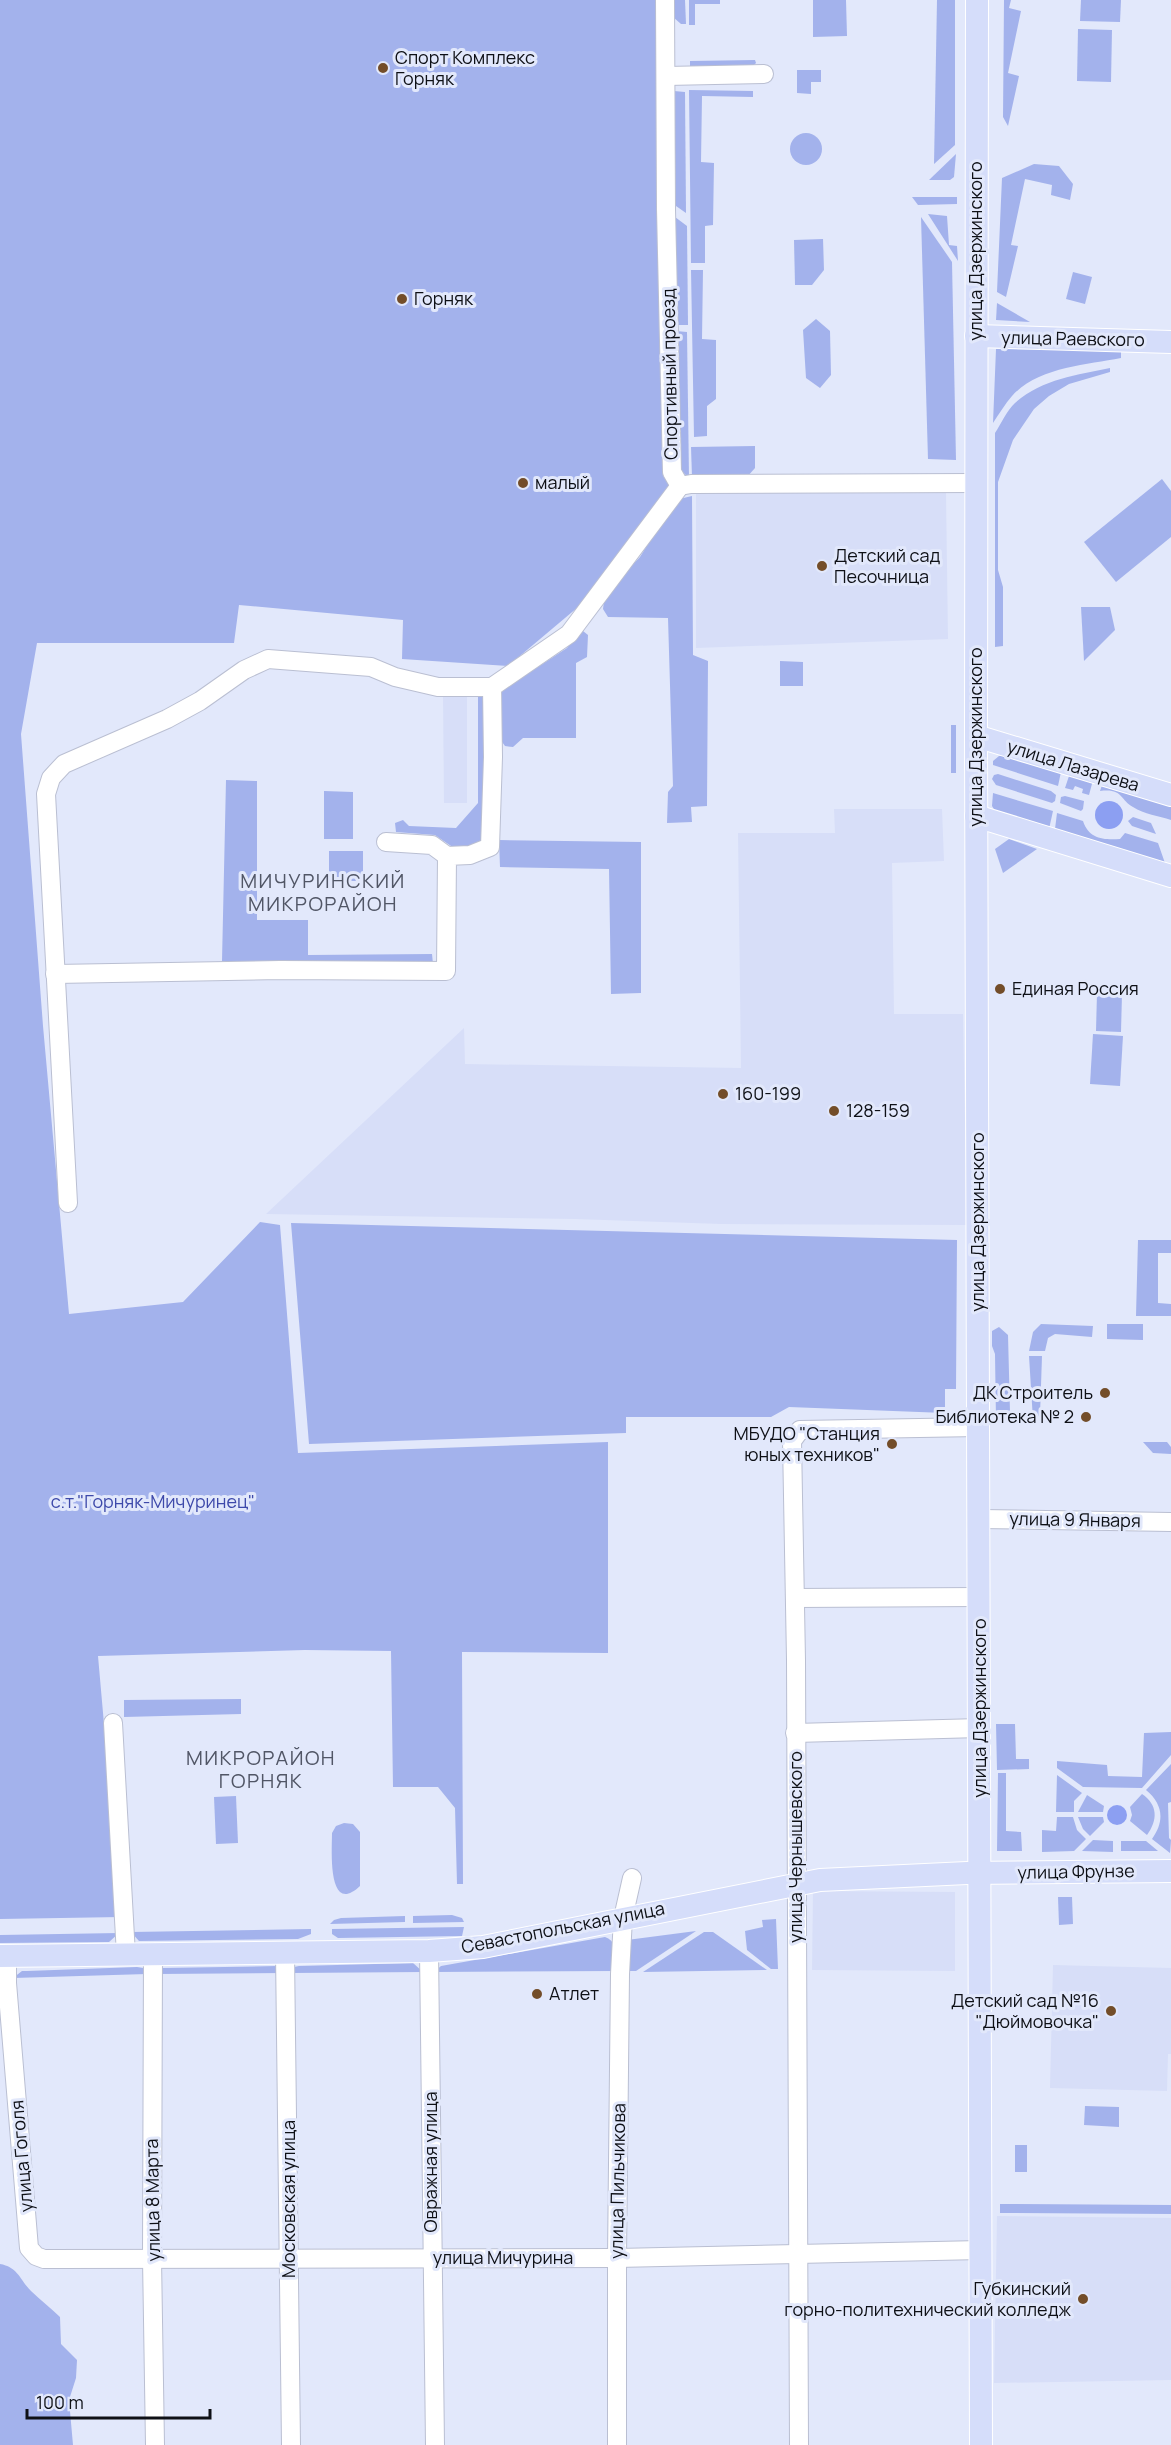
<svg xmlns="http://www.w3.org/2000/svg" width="1171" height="2445" viewBox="0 0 1171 2445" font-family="Manrope,sans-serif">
  <rect width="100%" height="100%" fill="#e2e8fb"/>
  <g fill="#d7def8">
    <polygon points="696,492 946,493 948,639 696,648"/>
    <polygon points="443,696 467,696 467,803 444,803"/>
    <polygon points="834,809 942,809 944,861 892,863 894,1014 963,1014 967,1225 721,1224 575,1219 266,1214 464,1028 465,1064 741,1068 738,833 835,833"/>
    <polygon points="813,1891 955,1892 955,1971 812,1970"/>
    <polygon points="1053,1965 1171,1968 1171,2054 1168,2054 1167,2091 1050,2088"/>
    <polygon points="997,2216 1171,2218 1171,2380 994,2383"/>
  </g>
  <g fill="#a3b2ec">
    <polygon points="0,0 659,0 663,476 673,488 584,602 508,666 402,659 403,620 239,605 234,643 37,643 21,734 43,1026 69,1314 183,1302 260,1222 280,1225 298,1453 608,1442 608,1653 462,1652 463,1884 457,1884 455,1808 438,1787 393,1787 391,1651 305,1650 98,1656 121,1917 0,1919"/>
    <polygon points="672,0 685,0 686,24 681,24 673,17"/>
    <polygon points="689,0 720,0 720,4 695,4 695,25 689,25"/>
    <polygon points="813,0 846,0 847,36 813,37"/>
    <polygon points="937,0 955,0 955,145 934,164"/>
    <polygon points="1004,0 1011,0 1009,8 1021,11 1008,73 1019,76 1008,126 1003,117"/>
    <polygon points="1081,0 1121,0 1120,22 1080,21"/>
    <polygon points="1078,29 1112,30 1111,82 1077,81"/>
    <polygon points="755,60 756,63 752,67 690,69 690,61"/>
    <polygon points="797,70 821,70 821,82 811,82 811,94 797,93"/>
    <polygon points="689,90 753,91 753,97 702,96 701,162 714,163 713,225 705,226 705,263 691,263"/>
    <polygon points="674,91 685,92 686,213 676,206"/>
    <circle cx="806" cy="149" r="16"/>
    <polygon points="956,154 954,177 950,180 929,180"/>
    <polygon points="1034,164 1059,166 1073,184 1070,200 1051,195 1052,185 1025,179 1011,245 1018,246 1006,297 997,292 1002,178"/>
    <polygon points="912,197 957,197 957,204 918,205"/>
    <polygon points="928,214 947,216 949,245 957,246 958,261"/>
    <polygon points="675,217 687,226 688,325 677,325"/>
    <polygon points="921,217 952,262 956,460 928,459"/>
    <polygon points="823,239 824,270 812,285 795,285 794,240"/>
    <polygon points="691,270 703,270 702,339 716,340 716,399 707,406 707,436 694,437"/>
    <polygon points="1073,272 1092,277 1085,304 1066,299"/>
    <polygon points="997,303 1030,322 996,320"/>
    <polygon points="816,319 830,331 831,375 820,388 806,378 803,330"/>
    <polygon points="676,331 687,332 689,478 678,468"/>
    <path d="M996,349L1121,350V358C1086,365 1038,367 1012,396C1005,404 999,414 993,423Z"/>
    <path d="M1110,368V372L1069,384L1049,396L1034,409L1013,440L998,482V570L1003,587V646L995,647V433C1001,424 1007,410 1015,403C1042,379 1077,375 1110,368Z"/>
    <polygon points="755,446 755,468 747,477 692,477 691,447"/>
    <polygon points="1162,479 1171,491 1171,537 1116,582 1084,542"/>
    <polygon points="692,496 693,655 708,661 707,806 691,807 692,822 667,823 668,792 673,786 668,618 608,617 603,609 605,594 640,557 675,500"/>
    <polygon points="1081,607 1110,607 1115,630 1084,661"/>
    <polygon points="579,631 583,631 588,635 587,657 576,663 576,738 523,738 513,747 505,746 500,739 501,694 504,689 567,648"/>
    <polygon points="780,661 803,662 803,686 780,686"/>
    <polygon points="485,691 486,837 479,846 454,848 435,835 396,832 395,823 403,820 409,826 456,828 478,803 478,694"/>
    <rect x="951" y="725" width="5" height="48"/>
    <polygon points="1008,755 1061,772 1058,786 993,765 993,761 999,756"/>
    <polygon points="1070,773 1093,780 1089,795 1082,793 1083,789 1075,786 1073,790 1065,788"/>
    <polygon points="998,774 1051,791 1056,795 1055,801 1052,803 996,785 992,779 994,775"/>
    <polygon points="226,780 257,781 257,920 308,920 308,955 432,954 433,964 222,961"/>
    <path d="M1103,782L1171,803V820C1159,816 1144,814 1133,807C1120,800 1123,788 1100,791Z"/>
    <polygon points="324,791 353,792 353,839 324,839"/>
    <polygon points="993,793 1053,811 1049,829 995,811 992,806"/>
    <polygon points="1065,796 1084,801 1083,809 1081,811 1060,803 1061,797"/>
    <path d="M1057,813L1083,821C1089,839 1103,840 1120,839L1125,833L1158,843L1166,866L1055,829Z"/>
    <polygon points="1133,817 1151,823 1156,834 1132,826 1128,821"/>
    <polygon points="1009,839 1037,849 1003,873 995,849"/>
    <polygon points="499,840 641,842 641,993 611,994 609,869 500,867"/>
    <rect x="329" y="851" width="34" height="30"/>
    <polygon points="1097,993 1122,994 1121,1032 1096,1031"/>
    <polygon points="1093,1034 1123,1036 1120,1086 1090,1084"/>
    <polygon points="291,1223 957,1240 956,1389 945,1389 945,1413 789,1407 771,1417 626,1417 626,1433 309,1444"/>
    <polygon points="1138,1240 1171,1240 1171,1253 1158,1253 1158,1303 1171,1304 1171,1316 1136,1316"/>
    <polygon points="1041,1324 1093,1326 1092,1337 1055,1334 1048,1338 1045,1351 1029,1351 1033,1332"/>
    <polygon points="1107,1324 1143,1324 1143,1340 1107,1339"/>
    <polygon points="999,1327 1008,1335 1010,1412 996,1421 995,1354 992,1346 992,1331"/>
    <polygon points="1029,1356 1042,1356 1040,1415 1033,1420"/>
    <polygon points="1143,1442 1167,1442 1171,1447 1171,1454 1153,1453"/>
    <polygon points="241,1699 241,1714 124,1717 124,1700"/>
    <polygon points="996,1724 1015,1724 1016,1759 1029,1759 1029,1769 997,1770"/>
    <polygon points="1171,1732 1171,1755 1142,1788 1083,1787 1057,1768 1057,1761 1107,1765 1108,1776 1142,1777 1144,1733"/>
    <path d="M1171,1764V1802L1168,1803L1169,1838L1171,1840L1170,1853L1152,1839C1165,1821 1163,1804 1146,1790Z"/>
    <polygon points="998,1773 1006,1773 1006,1831 1021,1832 1022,1851 997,1851"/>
    <polygon points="1057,1775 1082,1793 1074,1801 1074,1812 1056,1812"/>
    <path d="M1142,1794C1158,1805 1158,1820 1147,1835L1130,1821L1132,1815L1130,1807Z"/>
    <polygon points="1087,1795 1104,1806 1103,1812 1078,1812"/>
    <polygon points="236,1796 238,1843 216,1844 214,1797"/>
    <polygon points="1057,1817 1073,1817 1077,1830 1086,1839 1074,1851 1042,1852 1042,1830 1056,1831"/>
    <polygon points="1078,1817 1103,1817 1104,1822 1090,1836 1083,1829"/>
    <path d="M344,1823L353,1824L360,1832V1886C327,1917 332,1849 332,1833L336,1826Z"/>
    <polygon points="1093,1840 1113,1841 1113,1852 1082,1851"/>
    <polygon points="1121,1841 1146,1841 1158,1851 1121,1851"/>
    <polygon points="1058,1897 1072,1897 1073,1924 1059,1925"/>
    <polygon points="452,1915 462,1918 464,1922 413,1923 413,1916"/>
    <polygon points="405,1916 405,1922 330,1924 334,1920 341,1918"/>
    <polygon points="776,1919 778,1969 771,1969 747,1950 745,1931 763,1927 762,1920"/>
    <polygon points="464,1927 462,1936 338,1938 332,1934 332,1929"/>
    <polygon points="311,1929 311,1934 298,1939 139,1941 131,1932"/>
    <polygon points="696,1931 636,1971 627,1971 627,1940"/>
    <polygon points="704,1932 713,1932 767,1970 643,1972"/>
    <polygon points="119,1933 109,1942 0,1943 0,1935"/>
    <path d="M605,1937C619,1942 616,1958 616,1971L434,1972L441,1966Z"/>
    <polygon points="413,1963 423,1972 291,1973 294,1967 299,1966"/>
    <polygon points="278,1966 283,1973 157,1974 162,1968"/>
    <polygon points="137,1967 143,1968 147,1974 13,1978 22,1971 27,1971"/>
    <polygon points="1085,2106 1119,2107 1119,2127 1084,2125"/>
    <rect x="1015" y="2145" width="12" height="27"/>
    <polygon points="1000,2204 1171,2205 1171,2214 1000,2213"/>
    <path d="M0,2264C18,2267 20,2280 31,2291C40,2300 51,2308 60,2317L61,2344L77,2360L76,2378L69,2400L73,2445H0Z"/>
  </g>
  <g fill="#8c9ff2">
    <circle cx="1109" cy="815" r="14"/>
    <circle cx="1117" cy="1815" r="10"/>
  </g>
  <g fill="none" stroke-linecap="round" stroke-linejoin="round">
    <g stroke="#babfd2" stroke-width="20">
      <g id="minor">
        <polyline points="665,0 666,209 672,472 680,486 691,484 976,483"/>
        <polyline points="666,76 764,74"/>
        <polyline points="386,842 432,845 447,856"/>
        <polyline points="55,974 280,970 446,971 447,856 470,855 490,847 493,757 492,687"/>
        <polyline points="68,1203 46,794 51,778 64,764 167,719 200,701 244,670 268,659 371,667 395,677 438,687 492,687 569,634 680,486"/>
        <polyline points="979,1519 1171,1522"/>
        <polyline points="795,1598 979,1597"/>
        <polyline points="113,1723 126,1955"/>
        <polyline points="795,1733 980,1728"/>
        <polyline points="429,1951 435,2445"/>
        <polyline points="285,1953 291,2445"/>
        <polyline points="153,1954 152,2258 155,2445"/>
        <polyline points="7,1956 7,1983 29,2248 36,2256 44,2259 617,2258 981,2250"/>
        <polyline points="617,2445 617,2258 620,1974 623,1918 632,1878"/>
        <polyline points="799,2445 796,1660 792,1441 800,1430 979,1427"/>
      </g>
    </g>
    <g stroke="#fff" stroke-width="24">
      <g id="major">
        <polyline points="977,0 976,736 981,2445"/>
        <polyline points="976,336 1171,342"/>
        <polyline points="976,736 1171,795"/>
        <polyline points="976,816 1171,876"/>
        <polyline points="0,1956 429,1951 483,1947 820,1880 967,1873 1171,1871"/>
      </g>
    </g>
    <use href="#minor" stroke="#fff" stroke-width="18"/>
    <use href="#major" stroke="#d5ddfa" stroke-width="22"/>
  </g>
  <g fill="#734d29" stroke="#e2e8fb" stroke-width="2">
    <circle cx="383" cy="68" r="6"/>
    <circle cx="402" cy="299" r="6"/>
    <circle cx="523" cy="483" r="6"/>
    <circle cx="822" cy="566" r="6"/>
    <circle cx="1000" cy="989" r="6"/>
    <circle cx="723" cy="1094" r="6"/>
    <circle cx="834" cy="1111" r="6"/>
    <circle cx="1105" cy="1393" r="6"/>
    <circle cx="1086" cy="1417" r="6"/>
    <circle cx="892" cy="1444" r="6"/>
    <circle cx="537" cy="1994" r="6"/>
    <circle cx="1111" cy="2011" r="6"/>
    <circle cx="1083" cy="2299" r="6"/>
  </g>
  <g text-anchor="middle" stroke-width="6" stroke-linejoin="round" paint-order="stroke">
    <g font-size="18" fill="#0e1016" stroke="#e2e8fb" text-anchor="start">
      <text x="395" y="64">Спорт Комплекс<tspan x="395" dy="21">Горняк</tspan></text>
      <text x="414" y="305">Горняк</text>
      <text x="535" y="489">малый</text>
      <text x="834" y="562">Детский сад<tspan x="834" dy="21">Песочница</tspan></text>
      <text x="1012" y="995">Единая Россия</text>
      <text x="735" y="1100">160-199</text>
      <text x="846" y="1117">128-159</text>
      <text x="1093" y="1399" text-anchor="end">ДК Строитель</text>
      <text x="1074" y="1423" text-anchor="end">Библиотека № 2</text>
      <text x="880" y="1440" text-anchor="end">МБУДО "Станция<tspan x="880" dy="21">юных техников"</tspan></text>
      <text x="549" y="2000">Атлет</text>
      <text x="1099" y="2007" text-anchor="end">Детский сад №16<tspan x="1099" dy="21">"Дюймовочка"</tspan></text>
      <text x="1071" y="2295" text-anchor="end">Губкинский<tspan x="1071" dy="21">горно-политехнический колледж</tspan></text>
    </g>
    <g font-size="18" fill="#0e1016" stroke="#e2e8fb">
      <text transform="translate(976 251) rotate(-90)" y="6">улица Дзержинского</text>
      <text transform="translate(1073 339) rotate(1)" y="6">улица Раевского</text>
      <text transform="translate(670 374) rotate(-91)" y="6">Спортивный проезд</text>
      <text transform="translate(976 737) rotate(-90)" y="6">улица Дзержинского</text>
      <text transform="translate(1073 766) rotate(17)" y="6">улица Лазарева</text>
      <text transform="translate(978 1222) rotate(-90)" y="6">улица Дзержинского</text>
      <text transform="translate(1075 1520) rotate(1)" y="6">улица 9 Января</text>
      <text transform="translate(980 1708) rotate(-90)" y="6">улица Дзержинского</text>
      <text transform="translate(796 1847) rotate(-90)" y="6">улица Чернышевского</text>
      <text transform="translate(1076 1872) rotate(-1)" y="6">улица Фрунзе</text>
      <text transform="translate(563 1928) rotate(-11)" y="6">Севастопольская улица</text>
      <text transform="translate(22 2156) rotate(-95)" y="6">улица Гоголя</text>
      <text transform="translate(431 2162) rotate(-90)" y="6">Овражная улица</text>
      <text transform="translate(618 2181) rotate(-89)" y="6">улица Пильчикова</text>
      <text transform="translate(289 2199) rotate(-90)" y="6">Московская улица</text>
      <text transform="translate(153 2200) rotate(-91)" y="6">улица 8 Марта</text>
      <text x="503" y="2264">улица Мичурина</text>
    </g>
    <g font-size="18" fill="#3d49aa" stroke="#e2e8fb">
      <text x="153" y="1508">с.т."Горняк-Мичуринец"</text>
    </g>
    <g font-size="20" letter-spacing="1.5" fill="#515666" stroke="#e2e8fb">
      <text x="323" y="888">МИЧУРИНСКИЙ<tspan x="323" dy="23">МИКРОРАЙОН</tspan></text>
      <text x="261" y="1765">МИКРОРАЙОН<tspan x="261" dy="23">ГОРНЯК</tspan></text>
    </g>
  </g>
  <path d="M27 2409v9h183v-9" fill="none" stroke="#0e1016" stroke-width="3"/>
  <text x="36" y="2409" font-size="18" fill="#0e1016" stroke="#e2e8fb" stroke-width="4.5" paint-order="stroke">100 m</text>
</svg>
